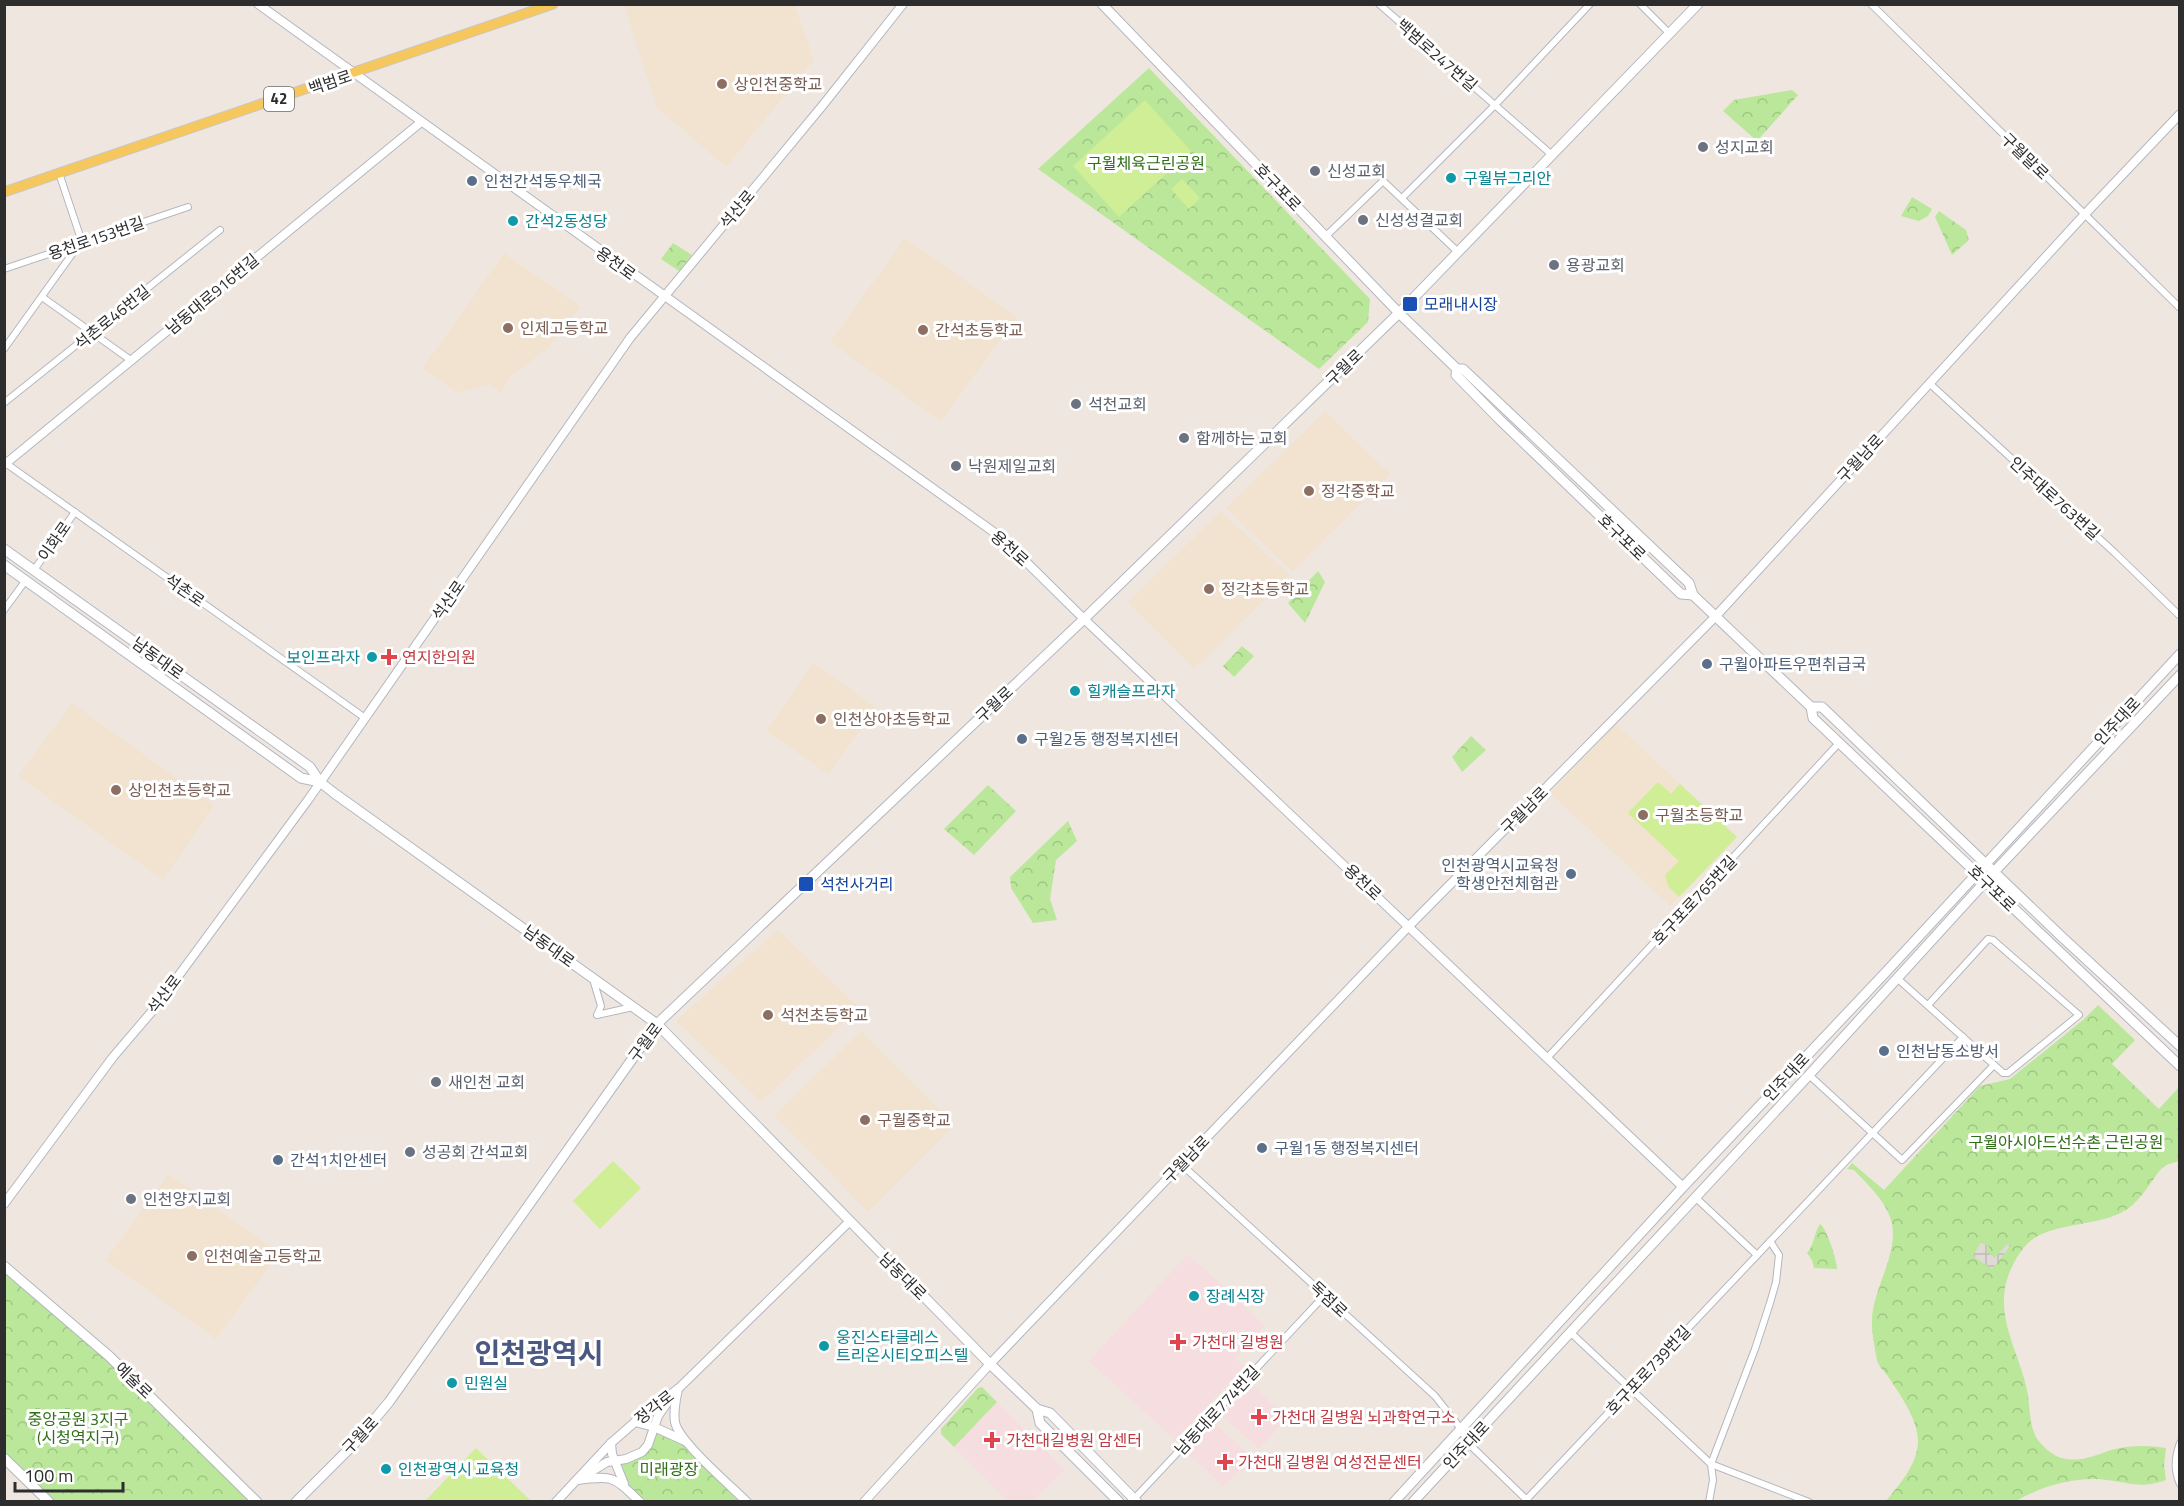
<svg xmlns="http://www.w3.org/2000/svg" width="2184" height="1506" viewBox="0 0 2184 1506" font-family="'Titillium Web','Noto Sans KR',sans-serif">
  <defs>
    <pattern id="forest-crowns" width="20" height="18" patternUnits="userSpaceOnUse" patternTransform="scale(1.5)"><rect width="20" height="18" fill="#bae79a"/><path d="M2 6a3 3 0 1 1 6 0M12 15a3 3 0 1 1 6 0" fill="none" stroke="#a0c685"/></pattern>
    <pattern id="plaza-grid" width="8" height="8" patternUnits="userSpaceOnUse" patternTransform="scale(1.5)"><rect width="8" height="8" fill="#dfdad6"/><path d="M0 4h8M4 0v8" fill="none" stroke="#c0bbb8"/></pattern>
  </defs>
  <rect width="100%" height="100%" fill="#efe7df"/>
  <g fill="#f1e3cf">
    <polygon points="624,5 795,5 814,60 726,167 657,108"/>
    <polygon points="905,238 1017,317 941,421 830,342"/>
    <polygon points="504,253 581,307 546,350 513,374 500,393 488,384 457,393 423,368"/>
    <polygon points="1325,411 1390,474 1293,572 1226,508"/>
    <polygon points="1221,511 1289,575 1194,669 1128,602"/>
    <polygon points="813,663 877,708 828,774 766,731"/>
    <polygon points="72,703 214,805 163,880 18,776"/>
    <polygon points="1616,724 1737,837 1670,906 1550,793"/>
    <polygon points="778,930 859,1008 761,1102 676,1021"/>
    <polygon points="862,1031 955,1125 868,1212 774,1115"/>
    <polygon points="169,1174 279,1253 216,1339 105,1260"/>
  </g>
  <g fill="#f5dde0">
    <polygon points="1188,1254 1265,1326 1235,1358 1244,1367 1175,1440 1089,1361"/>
    <polygon points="1249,1382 1288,1418 1259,1449 1220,1414"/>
    <polygon points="982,1387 1065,1470 1033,1501 1008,1501 941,1434 941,1429 978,1388"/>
    <polygon points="1212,1421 1251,1457 1224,1487 1185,1451"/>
  </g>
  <g fill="url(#forest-crowns)">
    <polygon points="1149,68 1370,299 1368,322 1319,369 1038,169"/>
    <polygon points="1792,90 1798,95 1757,141 1723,111 1734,100"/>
    <polygon points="1912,197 1932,209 1928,216 1919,221 1901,216"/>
    <polygon points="1939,211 1966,230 1969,240 1952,255 1935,217"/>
    <polygon points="673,243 692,255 679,271 661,259"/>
    <polygon points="1318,571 1325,582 1305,623 1288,603"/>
    <polygon points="1242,646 1254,656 1234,677 1223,666"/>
    <polygon points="1471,736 1486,750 1462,772 1452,757"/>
    <polygon points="988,785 1016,811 974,855 944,829"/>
    <polygon points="1068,821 1077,841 1056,860 1050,899 1057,920 1033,923 1011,888 1010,877"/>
    <path d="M2098,1005L2135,1040L2112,1064L2159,1109L2179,1087V1161L2166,1165L2161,1169C2150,1183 2141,1200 2126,1210C2097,1228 2050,1221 2027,1244C2016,1256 2008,1272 2005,1288C1999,1324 2020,1356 2027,1390C2030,1404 2029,1422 2035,1435C2039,1444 2053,1456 2062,1458C2080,1463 2096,1455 2111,1450C2128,1445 2149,1445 2166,1448L2164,1465L2166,1480C2139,1489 2133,1483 2107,1480C2077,1476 2042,1486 2016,1501H1886C1899,1485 1918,1464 1918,1441C1918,1419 1899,1393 1887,1375C1883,1370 1879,1367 1877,1360C1874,1344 1870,1326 1873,1310C1878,1280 1901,1246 1890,1217C1883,1198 1867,1184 1854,1170L1847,1169L1852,1163L1884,1190L1980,1086L2010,1079L2083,1020Z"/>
    <path d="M1820,1224C1826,1227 1837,1260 1837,1269L1814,1268L1812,1260L1807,1253C1814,1246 1814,1233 1820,1224Z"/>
    <polygon points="4,1266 98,1346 257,1501 49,1501 5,1458"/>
    <polygon points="982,1387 997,1402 954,1447 941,1434 941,1429 978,1388"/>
    <polygon points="654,1427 686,1442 747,1501 640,1501 625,1488 614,1460 642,1452"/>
  </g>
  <g fill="#cfee96">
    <polygon points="1145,100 1191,151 1119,217 1073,166"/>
    <polygon points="1182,179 1200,198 1189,209 1171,189"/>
    <polygon points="1658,782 1671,794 1680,784 1737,837 1679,897 1668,886 1665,875 1679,861 1628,813"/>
    <polygon points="613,1161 641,1188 600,1229 573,1201"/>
    <polygon points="476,1448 531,1501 425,1501"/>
  </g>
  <polygon fill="url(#plaza-grid)" points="1981,1242 1989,1247 1986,1251 1995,1258 2007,1244 2011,1245 1992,1269 1973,1256"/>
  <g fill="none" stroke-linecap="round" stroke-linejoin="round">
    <g stroke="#b3b7c1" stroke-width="8">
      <g id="minor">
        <polyline points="1379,4 1552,155"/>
        <polyline points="1640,4 1670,34"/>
        <polyline points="1871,4 2180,308"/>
        <polyline points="1402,198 1495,105 1590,4"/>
        <polyline points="1326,236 1383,181 1458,252"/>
        <polyline points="4,269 188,207"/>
        <polyline points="42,297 132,361"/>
        <polyline points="4,349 80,243 80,236 59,173"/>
        <polyline points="1929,383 2115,553 2180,616"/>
        <polyline points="4,403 220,230"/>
        <polyline points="4,462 365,718"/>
        <polyline points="34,570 75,512"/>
        <polyline points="4,610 26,580"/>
        <polyline points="593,979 601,1006 597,1015 633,1007"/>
        <polyline points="1898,979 2003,1073 2008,1073 2079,1015 1993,940 1988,939 1928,1005"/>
        <polyline points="1548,1057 1839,743"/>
        <polyline points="1809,1075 1902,1160 1994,1065"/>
        <polyline points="1181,1164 1435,1396 1461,1429 1468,1443 1528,1501"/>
        <polyline points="1695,1197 1757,1255"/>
        <polyline points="1570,1332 1711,1464 1809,1502"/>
        <path d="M2180,1443C2175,1456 2174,1471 2180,1484"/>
        <polyline points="1134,1499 1325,1295"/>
        <polyline points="1526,1500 1963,1037"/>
        <polyline points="1709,1502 1713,1480 1711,1464 1755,1349 1770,1303 1776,1282 1779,1255 1770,1241"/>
      </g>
    </g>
    <g stroke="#b3b7c1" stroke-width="10">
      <g id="tertiary">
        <polyline points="258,4 1002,538 1084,619 1683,1187"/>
        <polyline points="4,465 420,123"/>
        <polyline points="4,1204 113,1057 154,1009 308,800 630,338 823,105 903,4"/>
        <path d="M678,1389C676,1399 673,1411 675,1422C678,1441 731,1486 747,1502"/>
        <polyline points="635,1422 654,1427 685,1441"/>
        <polyline points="611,1443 612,1454 624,1484"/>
        <polyline points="589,1473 607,1462 626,1459 642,1452 648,1445 658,1416 672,1396"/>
        <path d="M578,1480C614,1475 614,1477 640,1502"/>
        <polyline points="556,1502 611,1443 635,1422 679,1388 849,1222"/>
        <polyline points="864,1502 990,1364 1409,926 1715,617 2085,214 2180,114"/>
      </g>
    </g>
    <g stroke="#b3b7c1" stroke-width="11">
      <g id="secondary">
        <polyline points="1102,4 1399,313 1457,369 1463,369 1689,583 1693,595 1811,707 1813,718 2180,1066"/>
        <polyline points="1457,369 1456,375 1499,419 1681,594 1693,595"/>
        <polyline points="4,549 310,767 320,782 334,793 657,1024 990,1364 1037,1409 1050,1413 1137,1502"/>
        <polyline points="4,565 301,778 320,782"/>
        <polyline points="1811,707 1822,707 2062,937 2180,1046"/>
        <polyline points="4,1266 109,1356 257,1502"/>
        <polyline points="1037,1409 1040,1423 1119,1502"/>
        <polyline points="4,1458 49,1502"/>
        <polyline points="296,1502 353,1445 389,1402 657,1024 1084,619 1399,313 1698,4"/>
        <polyline points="1394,1502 1683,1187 1885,973 2180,654"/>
        <polyline points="1413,1502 1809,1075 1994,872 2180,675"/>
      </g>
    </g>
    <g stroke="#c8c8c8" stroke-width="11">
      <polyline id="primary" points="4,192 553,4"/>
    </g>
    <use href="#minor" stroke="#fff" stroke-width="6"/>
    <use href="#tertiary" stroke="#fff" stroke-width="8"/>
    <use href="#secondary" stroke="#fff" stroke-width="9"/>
    <use href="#primary" stroke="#f6c75d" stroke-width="9"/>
  </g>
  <g fill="#8d6e63" stroke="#fff" stroke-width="2">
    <circle cx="722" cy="84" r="6"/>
    <circle cx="508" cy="328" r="6"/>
    <circle cx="923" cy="330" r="6"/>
    <circle cx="1309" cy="491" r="6"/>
    <circle cx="1209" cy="589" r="6"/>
    <circle cx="821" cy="719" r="6"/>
    <circle cx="116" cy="790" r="6"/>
    <circle cx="1643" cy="815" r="6"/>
    <circle cx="768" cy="1015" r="6"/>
    <circle cx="865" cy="1120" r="6"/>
    <circle cx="192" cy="1256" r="6"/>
  </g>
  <g fill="#6b7280" stroke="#fff" stroke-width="2">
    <circle cx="1703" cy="147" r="6"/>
    <circle cx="1315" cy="171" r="6"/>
    <circle cx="1363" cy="220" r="6"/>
    <circle cx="1554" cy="265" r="6"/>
    <circle cx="1076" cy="404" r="6"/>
    <circle cx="1184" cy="438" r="6"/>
    <circle cx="956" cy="466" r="6"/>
    <circle cx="436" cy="1082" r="6"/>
    <circle cx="410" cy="1152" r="6"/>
    <circle cx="131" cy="1199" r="6"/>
  </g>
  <g fill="#0f9aa8" stroke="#fff" stroke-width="2">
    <circle cx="1451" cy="178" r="6"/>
    <circle cx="513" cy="221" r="6"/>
    <circle cx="372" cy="657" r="6"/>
    <circle cx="1075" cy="691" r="6"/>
    <circle cx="1194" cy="1296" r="6"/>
    <circle cx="824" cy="1346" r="6"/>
    <circle cx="452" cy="1383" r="6"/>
    <circle cx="386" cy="1469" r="6"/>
  </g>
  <g fill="#5c6f8a" stroke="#fff" stroke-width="2">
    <circle cx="472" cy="181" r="6"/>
    <circle cx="1707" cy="664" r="6"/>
    <circle cx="1022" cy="739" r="6"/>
    <circle cx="1571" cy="874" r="6"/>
    <circle cx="1884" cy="1051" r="6"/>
    <circle cx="1262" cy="1148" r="6"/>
    <circle cx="278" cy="1160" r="6"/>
  </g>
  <g fill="#1a4fb4" stroke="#fff" stroke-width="2">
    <rect x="1402" y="296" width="16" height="16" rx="3"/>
    <rect x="798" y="876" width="16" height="16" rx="3"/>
  </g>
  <g fill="#e0444e" stroke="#fff" stroke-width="2">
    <path d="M386 648h6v6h6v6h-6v6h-6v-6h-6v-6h6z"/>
    <path d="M1175 1333h6v6h6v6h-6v6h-6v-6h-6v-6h6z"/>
    <path d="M1256 1408h6v6h6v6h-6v6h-6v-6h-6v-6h6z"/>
    <path d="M989 1431h6v6h6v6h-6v6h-6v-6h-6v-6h6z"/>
    <path d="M1222 1453h6v6h6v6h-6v6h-6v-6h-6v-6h6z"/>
  </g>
  <g text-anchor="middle" stroke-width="6" stroke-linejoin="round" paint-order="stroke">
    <rect fill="#fff" stroke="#6c6c6c" stroke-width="1.5" x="264" y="87" width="30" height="24" rx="4.5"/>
    <g font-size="15" font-weight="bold" fill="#2d2d2d">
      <text x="279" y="104">42</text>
    </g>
    <g font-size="16" fill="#2d2d2d" stroke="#fff">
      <text transform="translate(1437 55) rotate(41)" y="6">백범로247번길</text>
      <text transform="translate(330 82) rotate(-19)" y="6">백범로</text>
      <text transform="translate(2025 156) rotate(44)" y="6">구월말로</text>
      <text transform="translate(1278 187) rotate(46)" y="6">호구포로</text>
      <text transform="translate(737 209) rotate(-50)" y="6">석산로</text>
      <text transform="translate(96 238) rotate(-19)" y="6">용천로153번길</text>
      <text transform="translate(616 263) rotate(36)" y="6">용천로</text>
      <text transform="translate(212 294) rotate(-40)" y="6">남동대로916번길</text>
      <text transform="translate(112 317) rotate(-39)" y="6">석촌로46번길</text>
      <text transform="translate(1344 367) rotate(-44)" y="6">구월로</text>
      <text transform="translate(1860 458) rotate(-47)" y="6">구월남로</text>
      <text transform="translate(2055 498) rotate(42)" y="6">인주대로763번길</text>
      <text transform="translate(1622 537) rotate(44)" y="6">호구포로</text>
      <text transform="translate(54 541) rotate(-55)" y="6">이화로</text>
      <text transform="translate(1010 548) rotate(42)" y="6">용천로</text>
      <text transform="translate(185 590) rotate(35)" y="6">석촌로</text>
      <text transform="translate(448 600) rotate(-55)" y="6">석산로</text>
      <text transform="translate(158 658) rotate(36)" y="6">남동대로</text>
      <text transform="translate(994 704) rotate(-43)" y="6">구월로</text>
      <text transform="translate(2117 721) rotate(-47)" y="6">인주대로</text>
      <text transform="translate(1524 810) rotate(-45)" y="6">구월남로</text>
      <text transform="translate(1363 882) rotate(43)" y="6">용천로</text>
      <text transform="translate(1992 888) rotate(44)" y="6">호구포로</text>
      <text transform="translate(1694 900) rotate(-47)" y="6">호구포로765번길</text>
      <text transform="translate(549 946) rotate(36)" y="6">남동대로</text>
      <text transform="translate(164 994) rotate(-53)" y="6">석산로</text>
      <text transform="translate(645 1042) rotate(-53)" y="6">구월로</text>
      <text transform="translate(1786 1077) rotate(-47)" y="6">인주대로</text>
      <text transform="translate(1186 1159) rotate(-46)" y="6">구월남로</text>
      <text transform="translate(903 1276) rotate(45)" y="6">남동대로</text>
      <text transform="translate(1329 1299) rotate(43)" y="6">독점로</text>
      <text transform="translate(1648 1370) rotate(-47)" y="6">호구포로739번길</text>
      <text transform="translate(134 1380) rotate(44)" y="6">예술로</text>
      <text transform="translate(654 1407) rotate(-38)" y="6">정각로</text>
      <text transform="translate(1217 1410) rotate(-47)" y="6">남동대로774번길</text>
      <text transform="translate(360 1435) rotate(-47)" y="6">구월로</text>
      <text transform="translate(1466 1445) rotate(-47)" y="6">인주대로</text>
    </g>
    <g font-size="16" fill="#785e54" stroke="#fff" text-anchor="start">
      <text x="734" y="90">상인천중학교</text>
      <text x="520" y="334">인제고등학교</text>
      <text x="935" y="336">간석초등학교</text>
      <text x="1321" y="497">정각중학교</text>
      <text x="1221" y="595">정각초등학교</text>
      <text x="833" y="725">인천상아초등학교</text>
      <text x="128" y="796">상인천초등학교</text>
      <text x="1655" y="821">구월초등학교</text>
      <text x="780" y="1021">석천초등학교</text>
      <text x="877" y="1126">구월중학교</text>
      <text x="204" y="1262">인천예술고등학교</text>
    </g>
    <g font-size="16" fill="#5b616d" stroke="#fff" text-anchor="start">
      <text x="1715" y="153">성지교회</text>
      <text x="1327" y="177">신성교회</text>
      <text x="1375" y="226">신성성결교회</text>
      <text x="1566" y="271">용광교회</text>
      <text x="1088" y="410">석천교회</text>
      <text x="1196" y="444">함께하는 교회</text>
      <text x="968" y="472">낙원제일교회</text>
      <text x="448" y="1088">새인천 교회</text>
      <text x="422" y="1158">성공회 간석교회</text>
      <text x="143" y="1205">인천양지교회</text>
    </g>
    <g font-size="16" fill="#306f18" stroke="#fff">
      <text x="1146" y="169">구월체육근린공원</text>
      <text x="2066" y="1148">구월아시아드선수촌 근린공원</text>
      <text x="78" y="1425">중앙공원 3지구<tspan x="78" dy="18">(시청역지구)</tspan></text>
      <text x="669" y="1475">미래광장</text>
    </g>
    <g font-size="16" fill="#0d838f" stroke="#fff" text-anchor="start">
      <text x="1463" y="184">구월뷰그리안</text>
      <text x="525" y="227">간석2동성당</text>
      <text x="360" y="663" text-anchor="end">보인프라자</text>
      <text x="1087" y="697">힐캐슬프라자</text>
      <text x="1206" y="1302">장례식장</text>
      <text x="836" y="1343">웅진스타클레스<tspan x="836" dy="18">트리온시티오피스텔</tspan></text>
      <text x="464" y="1389">민원실</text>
      <text x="398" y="1475">인천광역시 교육청</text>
    </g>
    <g font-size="16" fill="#4e5e75" stroke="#fff" text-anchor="start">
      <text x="484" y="187">인천간석동우체국</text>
      <text x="1719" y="670">구월아파트우편취급국</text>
      <text x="1034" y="745">구월2동 행정복지센터</text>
      <text x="1559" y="871" text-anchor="end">인천광역시교육청<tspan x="1559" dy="18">학생안전체험관</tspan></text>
      <text x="1896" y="1057">인천남동소방서</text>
      <text x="1274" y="1154">구월1동 행정복지센터</text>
      <text x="290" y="1166">간석1치안센터</text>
    </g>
    <g font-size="16" fill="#164399" stroke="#fff" text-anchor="start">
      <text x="1424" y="310">모래내시장</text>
      <text x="820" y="890">석천사거리</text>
    </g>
    <g font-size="16" fill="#be3a42" stroke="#fff" text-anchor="start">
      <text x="402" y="663">연지한의원</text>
      <text x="1192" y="1348">가천대 길병원</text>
      <text x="1272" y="1423">가천대 길병원 뇌과학연구소</text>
      <text x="1006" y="1446">가천대길병원 암센터</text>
      <text x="1238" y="1468">가천대 길병원 여성전문센터</text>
    </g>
    <g font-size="28" font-weight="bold" fill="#4b5880" stroke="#fff">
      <text x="539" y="1363">인천광역시</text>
    </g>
  </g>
  <rect width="2184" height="1506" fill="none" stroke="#2d2d2d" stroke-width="12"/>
  <path d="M15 1482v9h108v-9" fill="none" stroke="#2d2d2d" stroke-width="3"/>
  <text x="24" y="1482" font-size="18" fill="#2d2d2d" stroke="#ffffff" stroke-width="4.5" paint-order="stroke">100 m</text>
</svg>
